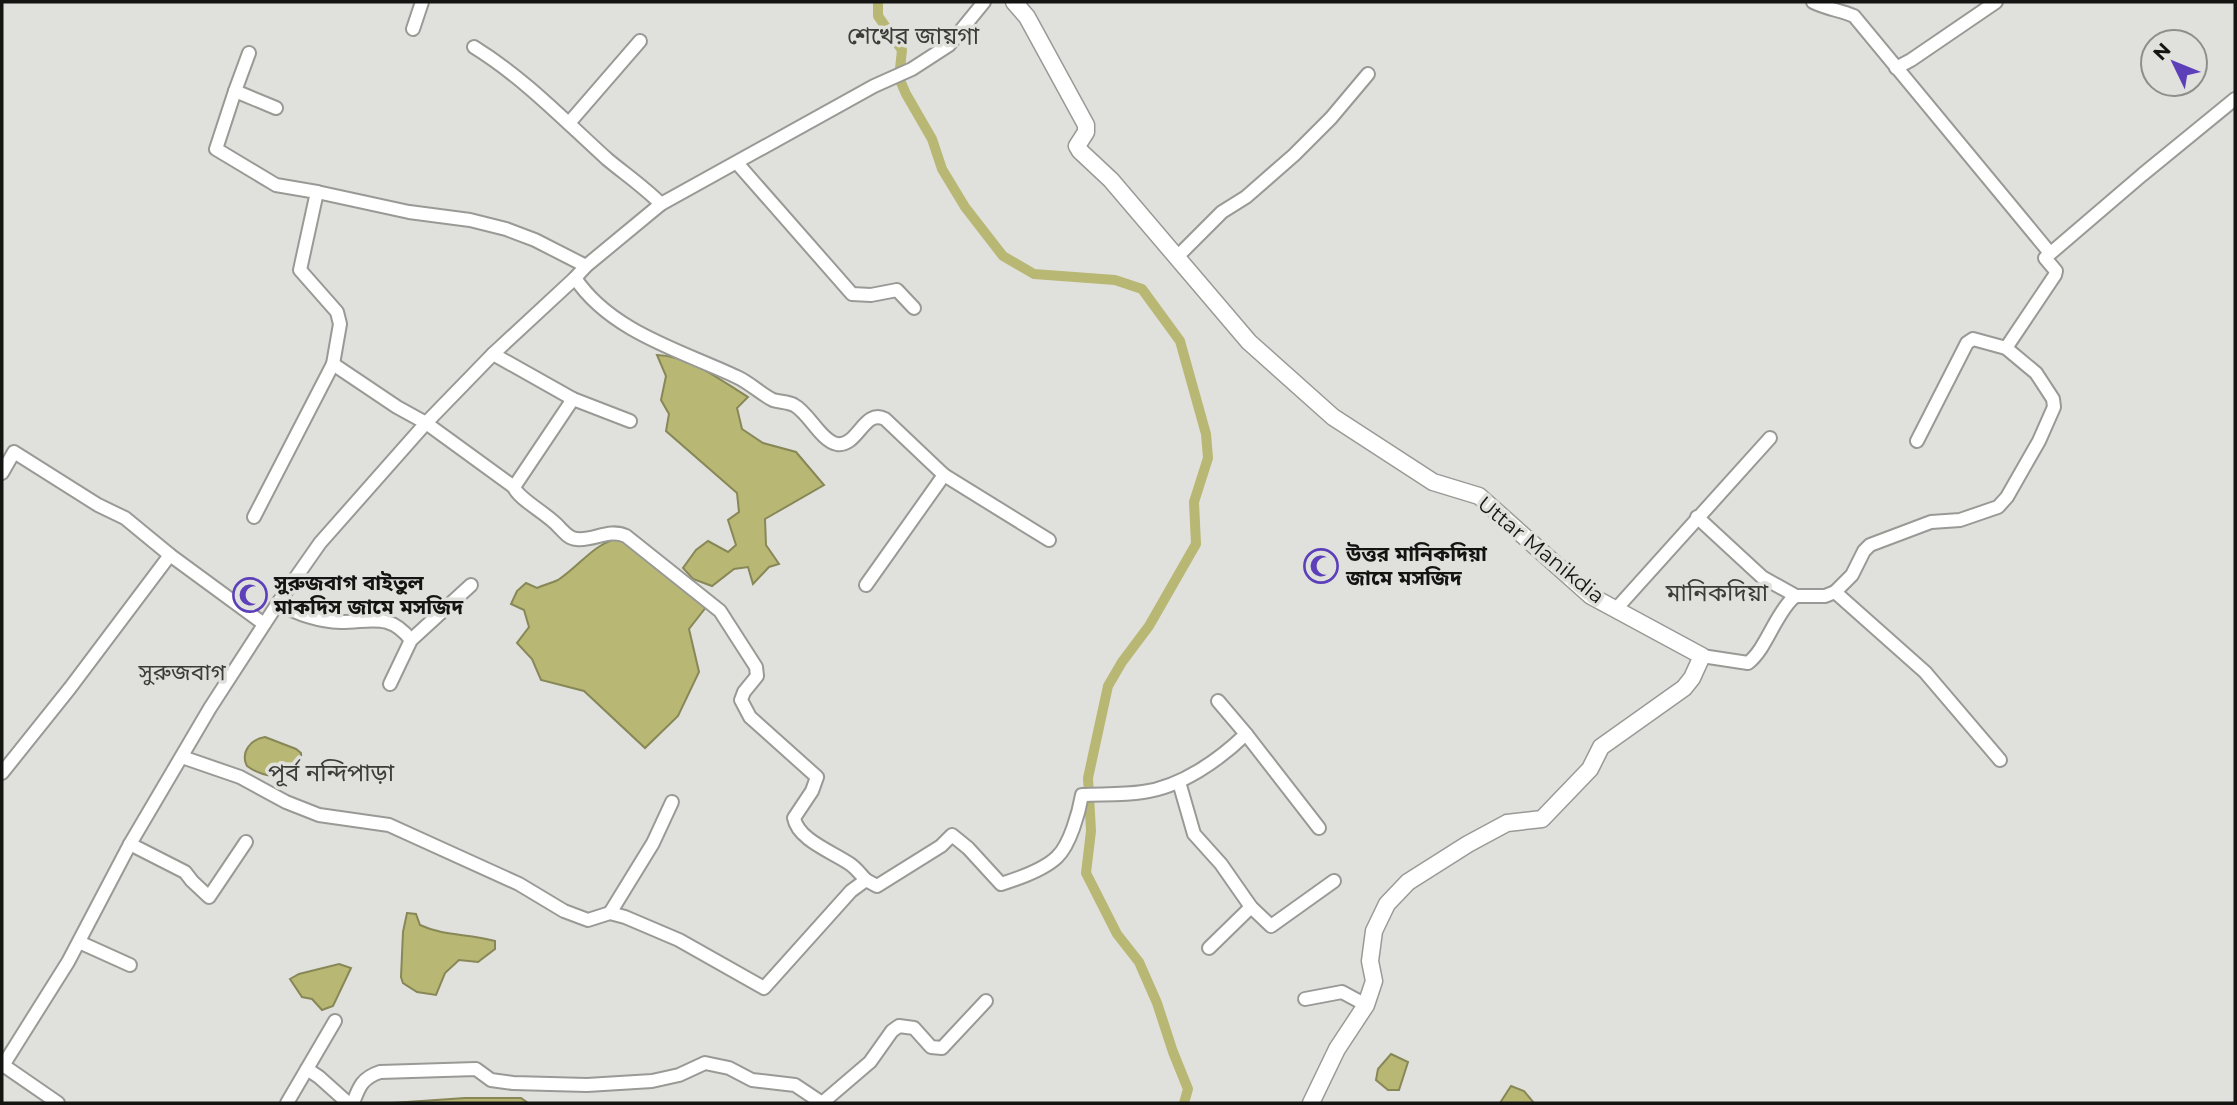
<svg xmlns="http://www.w3.org/2000/svg" width="2237" height="1105" viewBox="0 0 2237 1105" font-family="Montserrat,'Noto Sans Bengali',sans-serif">
  <rect width="100%" height="100%" fill="#e0e1dc"/>
  <g fill="#b8b874" stroke="#878757" stroke-width="2">
    <path d="M657,355C690,356 720,380 748,397L737,408L742,429L763,443L796,452L824,485L765,519L766,545L779,564L769,567L753,584L748,567L734,569L712,586L693,579L683,568L696,550L708,541L728,552L736,545L728,520L739,512L737,493L666,431L669,414L661,400L666,376Z"/>
    <path d="M624,537L707,606L689,629L699,672L678,716L645,748L584,691L541,680L532,659L517,643L529,627L524,610L511,604L517,591L526,583L537,588C543,585 552,583 558,580C581,565 595,541 624,537Z"/>
    <path d="M265,737L296,749L301,753C303,785 264,779 247,766C240,752 251,739 265,737Z"/>
    <path d="M407,913L416,914L420,925C446,937 467,933 495,941V949L478,962L459,960L445,973L436,995L417,992L403,983L401,977L403,932Z"/>
    <polygon points="339,964 351,968 333,1006 322,1010 312,999 302,997 290,979 299,974"/>
    <polygon points="1391,1054 1408,1062 1399,1090 1388,1090 1376,1080 1378,1069"/>
    <polygon points="1511,1086 1524,1091 1534,1103 1500,1103"/>
    <polygon points="465,1098 521,1098 528,1103 392,1103"/>
  </g>
  <g fill="none" stroke-linecap="round" stroke-linejoin="round">
    <polyline stroke="#b8b874" stroke-width="10" points="878,2 878,16 902,50 899,78 906,94 932,139 942,169 965,207 1003,256 1034,274 1115,280 1142,289 1180,341 1206,434 1208,458 1194,502 1196,544 1149,626 1122,662 1108,686 1088,778 1091,831 1086,873 1117,934 1139,962 1157,1003 1173,1052 1188,1089 1184,1103"/>
    <g stroke="#999a96" stroke-width="16">
      <g id="minor">
        <path d="M1813,2C1827,9 1840,10 1854,16L2050,253"/>
        <polyline points="413,29 422,2"/>
        <path d="M474,47C524,78 564,120 607,159C625,174 644,187 661,204"/>
        <polyline points="1896,68 1911,60 1996,2"/>
        <polyline points="235,91 249,53"/>
        <polyline points="276,108 235,91 216,149 276,185 317,192 300,270 337,312 340,324 333,364 397,407 426,423 514,487 573,399"/>
        <polyline points="569,123 640,41"/>
        <polyline points="737,163 852,294 871,295 897,290 914,308"/>
        <polyline points="317,192 409,212 470,220 506,229 535,240 586,266"/>
        <polyline points="1176,258 1222,212 1246,197 1294,155 1331,118 1368,74"/>
        <path d="M575,278C611,332 682,351 737,377C750,383 761,394 773,400C780,402 788,402 794,405C809,413 821,441 837,444C858,447 864,408 885,419L944,475L1049,540"/>
        <polyline points="493,354 573,399 630,421"/>
        <polyline points="1917,441 1967,343 1973,339 2006,348 2055,275 2056,271 2045,258 2142,175 2235,99"/>
        <polyline points="2,473 14,452 98,505 125,518 170,555 264,624"/>
        <path d="M514,487C518,499 548,514 559,527C564,532 569,539 577,539C594,541 609,528 626,536L720,611L756,667L757,676L744,692L741,700L750,717L817,777L812,791L794,818C798,840 833,852 850,864C856,868 861,875 866,880"/>
        <polyline points="254,517 333,364"/>
        <polyline points="1697,517 1762,577 1796,596"/>
        <polyline points="866,585 944,475"/>
        <polyline points="1835,592 1852,575 1864,551 1870,545 1931,522 1960,520 1992,509 1998,507 2007,497 2039,441 2054,407 2053,399 2036,373 2006,348"/>
        <path d="M278,603C297,614 318,621 341,622C371,622 389,612 411,640"/>
        <polyline points="1616,609 1770,438"/>
        <path d="M1702,656L1748,663C1766,649 1774,617 1792,599L1796,596H1825L1835,592L1925,672L2000,760"/>
        <polyline points="390,684 411,640 471,585"/>
        <polyline points="1218,701 1246,734 1319,828"/>
        <path d="M182,757L240,777L286,802L319,815L389,825L519,884L564,911L588,920L610,913L625,917L679,940L764,988L851,891L866,880L877,886L941,846L952,835L968,848L1001,884C1017,879 1045,869 1057,857C1070,845 1079,812 1082,795C1102,794 1123,795 1143,792C1181,787 1219,760 1246,734"/>
        <polyline points="2,773 70,688 170,555"/>
        <polyline points="1179,782 1194,834 1221,864 1251,907 1271,926 1334,881"/>
        <polyline points="130,844 185,872 192,881 209,897 246,842"/>
        <polyline points="610,913 653,843 672,802"/>
        <polyline points="79,942 130,965"/>
        <polyline points="1209,948 1251,907"/>
        <polyline points="1305,999 1342,992 1366,1005"/>
        <polyline points="3,1065 58,1103"/>
        <polyline points="2,1067 68,962 130,844 210,708 278,603 320,543 426,423 493,354 575,278 586,266 661,204 874,86 912,69 949,45 984,2"/>
        <polyline points="307,1069 319,1077 348,1103"/>
        <polyline points="287,1103 335,1021"/>
        <path d="M353,1103C359,1087 362,1078 380,1072L476,1069L491,1080L513,1083L587,1085L652,1081L679,1075L705,1063L729,1068L752,1080L795,1085L822,1103L870,1062L892,1031L899,1026L914,1028L931,1047L942,1048L986,1001"/>
      </g>
    </g>
    <g stroke="#999a96" stroke-width="19">
      <polyline id="major" points="1014,2 1027,17 1086,125 1086,132 1077,146 1080,151 1111,180 1249,342 1333,417 1433,482 1479,496 1591,596 1702,656 1692,678 1684,688 1601,747 1590,769 1542,819 1507,823 1468,844 1408,882 1387,904 1374,931 1370,961 1374,981 1366,1005 1337,1049 1311,1103"/>
    </g>
    <use href="#minor" stroke="#fff" stroke-width="12"/>
    <use href="#major" stroke="#fff" stroke-width="16"/>
  </g>
  <defs>
    <g id="mosque-ring" transform="scale(1.75)"><circle r="9.5" fill="#e0e1dc" stroke="#5d40b9" stroke-width="1.5"/><path d="M3.5-4.9A6 6 0 1 0 3.5 4.9A5 5 0 1 1 3.5-4.9Z" fill="#5d40b9"/></g>
  </defs>
  <g fill-rule="evenodd">
    <use href="#mosque-ring" x="1321" y="566"/>
    <use href="#mosque-ring" x="250" y="595"/>
  </g>
  <g text-anchor="middle" stroke-width="7" stroke-linejoin="round" paint-order="stroke">
    <g font-size="21" fill="#141413" stroke="#e0e1dc">
      <text transform="translate(1541 550) rotate(39)" y="7">Uttar Manikdia</text>
    </g>
    <g font-size="21" font-weight="bold" fill="#141413" stroke="#e0e1dc" text-anchor="start">
      <text x="1346" y="561">উত্তর মানিকদিয়া<tspan x="1346" dy="24">জামে মসজিদ</tspan></text>
      <text x="274" y="590">সুরুজবাগ বাইতুল<tspan x="274" dy="24">মাকদিস জামে মসজিদ</tspan></text>
    </g>
    <g font-size="23" fill="#3c3c39" stroke="#e0e1dc">
      <text x="182" y="680">সুরুজবাগ</text>
    </g>
    <g font-size="24" fill="#3c3c39" stroke="#e0e1dc">
      <text x="913" y="44">শেখের জায়গা</text>
      <text x="1717" y="601">মানিকদিয়া</text>
      <text x="331" y="781">পূর্ব নন্দিপাড়া</text>
    </g>
  </g>
  <rect width="2237" height="1105" fill="none" stroke="#141413" stroke-width="7"/>
  <g transform="translate(2174 63) rotate(313)"><circle r="33" fill="#e0e1dc" stroke="#8e8f8c" stroke-width="2"/>
  <path d="M0-5L12 26L0 18L-12 26Z" fill="#5d40b9"/>
  <text y="-10" font-size="19" font-weight="bold" text-anchor="middle" fill="#141413">N</text>
  </g>
</svg>
